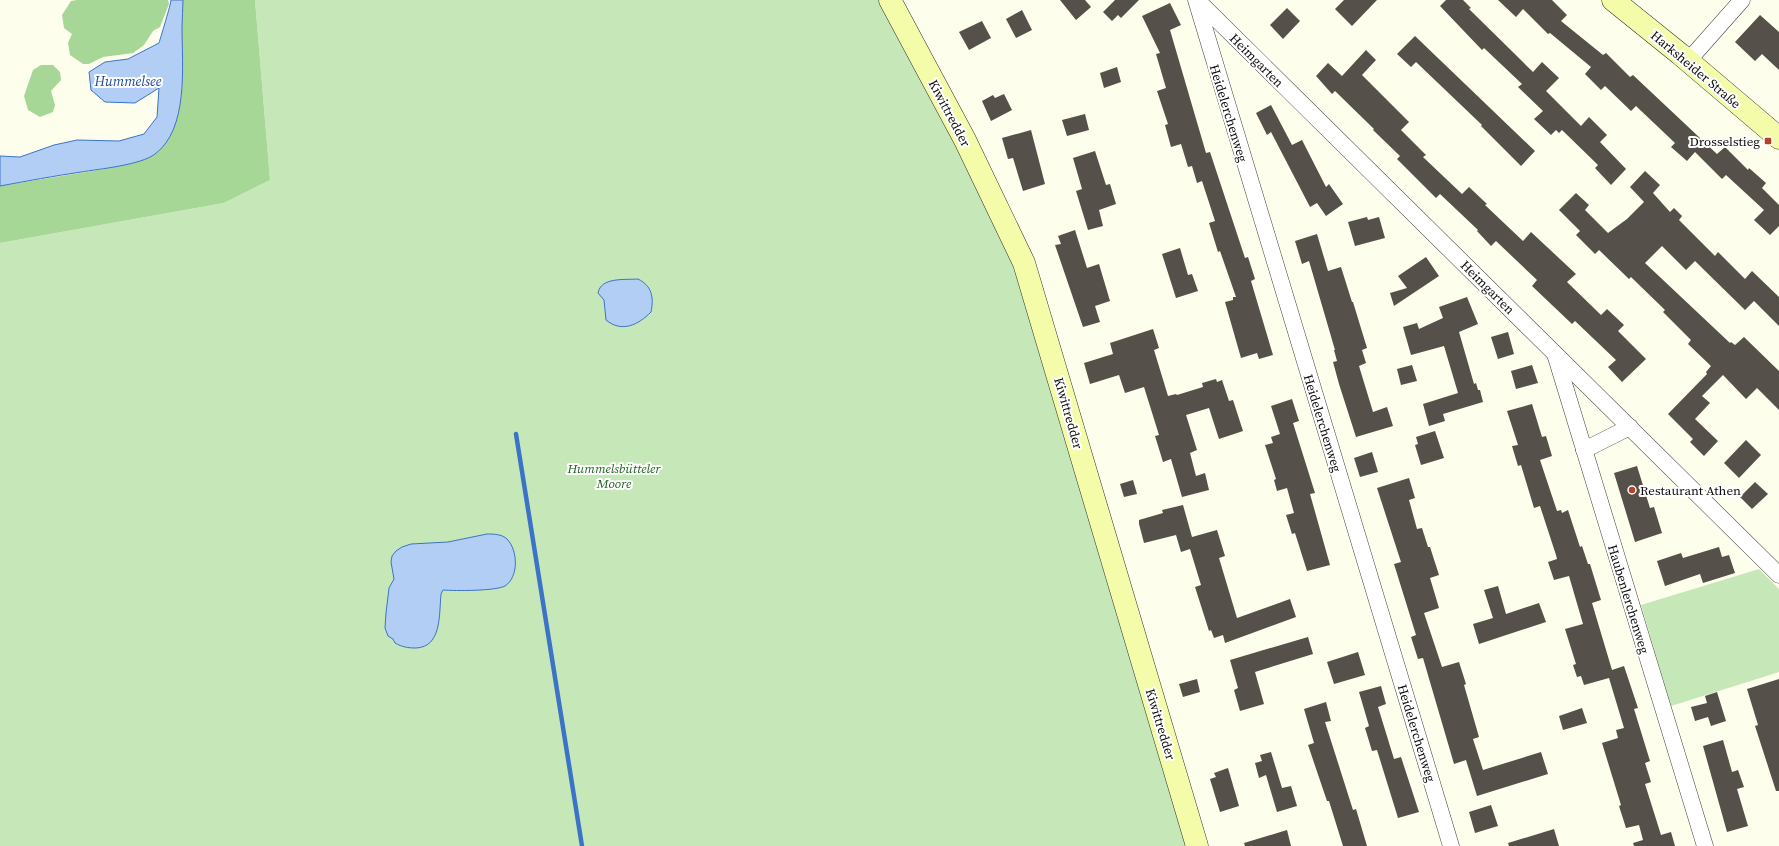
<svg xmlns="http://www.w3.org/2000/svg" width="1779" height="846" viewBox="0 0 1779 846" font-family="'Source Serif 4',serif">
  <rect width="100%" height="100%" fill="#fefeec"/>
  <g fill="#c6e7b7">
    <polygon points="255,0 881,0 978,183 1015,264 1101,562 1189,846 0,846 0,243 224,203 270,180"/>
    <polygon points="1759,569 1779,589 1779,672 1671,706 1641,605"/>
  </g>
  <g fill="#a7d797">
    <polygon points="77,0 168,0 169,4 160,27 153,31 144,45 133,53 103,57 89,64 83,64 70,55 68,43 72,34 64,28 62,15 71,1"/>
    <polygon points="183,0 255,0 270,180 224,203 0,243 0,186 104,169 154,155 159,151 165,142 176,121 182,92 182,19"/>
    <polygon points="41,65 53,65 60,72 61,80 51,91 55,105 53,112 40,117 28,110 24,96 33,70"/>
  </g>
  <g fill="#b3cef4" stroke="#3c73c8">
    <path d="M171,0H183C183,9 182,18 182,27C182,65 189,129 155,154C141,165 99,169 81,172C54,176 27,181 0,186V156L20,157L54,145L77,140L119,141L144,134L157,117L159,88L135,103L105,102L91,90L89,72L105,62L128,59L159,43C161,36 171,4 171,0Z"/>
    <path d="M638,279C652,286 654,297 651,312C638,325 622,333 606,320L604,300L598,293C601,277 624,280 638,279Z"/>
    <path d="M487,534C493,534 502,534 507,539C518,550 519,577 505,586C496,591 455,591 443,590L441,594C439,614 442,647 416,648C408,648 402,647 395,643L393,639L388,636L385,628L386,613L389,588L394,579L391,562L392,556L396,551L402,547L411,544L448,542Z"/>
  </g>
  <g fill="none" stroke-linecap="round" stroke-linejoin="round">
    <polyline stroke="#3c73c8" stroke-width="4.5" points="516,434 582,846"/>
  </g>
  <g fill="#555049">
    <polygon points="1060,0 1085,0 1091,7 1076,20"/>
    <polygon points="1115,0 1139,0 1121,18 1118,15 1112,21 1103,12"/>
    <polygon points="1344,0 1377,0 1352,26 1335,9"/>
    <polygon points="1446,0 1463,0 1471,8 1469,9 1533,72 1542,62 1559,78 1546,91 1581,126 1589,117 1607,135 1600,142 1626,169 1611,185 1595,168 1598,165 1562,130 1559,133 1556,130 1551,135 1534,119 1543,111 1518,87 1522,84 1484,48 1482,50 1440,6"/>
    <polygon points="1498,0 1552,0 1567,15 1561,21 1603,55 1606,53 1630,77 1633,75 1717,154 1725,147 1748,170 1749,168 1766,183 1762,188 1779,205 1779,226 1770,235 1754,220 1764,210 1726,175 1722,179 1695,152 1687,161 1671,147 1675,143 1636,106 1631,111 1605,86 1601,90 1585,74 1591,67 1550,33 1548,34 1523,9 1516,17"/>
    <polygon points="1170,3 1181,25 1170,30 1206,153 1210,152 1245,258 1248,257 1255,279 1251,281 1273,355 1259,359 1257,353 1241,358 1225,302 1233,300 1233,297 1236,297 1220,251 1218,252 1209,223 1215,221 1202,181 1197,183 1192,166 1188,167 1181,144 1171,147 1165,125 1168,124 1157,91 1166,88 1156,54 1160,53 1142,16"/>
    <polygon points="1287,8 1300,21 1283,39 1270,25"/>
    <polygon points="1022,10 1032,30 1016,38 1006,19"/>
    <polygon points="1760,15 1779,32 1779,70 1762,54 1755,61 1735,42"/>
    <polygon points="982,21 991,38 969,50 959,32"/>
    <polygon points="1415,36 1535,151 1521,166 1481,126 1482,125 1416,62 1411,67 1397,54"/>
    <polygon points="1366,50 1376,60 1362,75 1409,122 1401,130 1426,155 1423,157 1462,194 1469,187 1487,204 1485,205 1523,241 1531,232 1576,274 1567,282 1601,315 1607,309 1624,325 1618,331 1646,359 1622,382 1608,367 1616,360 1575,321 1572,324 1532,286 1537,280 1496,241 1491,246 1477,231 1478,230 1440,194 1436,198 1397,159 1400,156 1373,130 1374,129 1335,91 1332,94 1316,76 1328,63 1342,76"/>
    <polygon points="1117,67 1121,82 1104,88 1100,73"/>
    <polygon points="1004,94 1012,110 991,121 982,101 993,95 995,98"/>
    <polygon points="1271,105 1292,145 1302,140 1326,187 1329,184 1343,204 1326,216 1317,203 1310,207 1271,132 1267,135 1256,113"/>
    <polygon points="1085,114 1089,130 1067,136 1062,120"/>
    <polygon points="1031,130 1045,184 1023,191 1013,158 1008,159 1002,138"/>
    <polygon points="1095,151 1106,185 1110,184 1116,204 1099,210 1103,226 1088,230 1076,191 1082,189 1073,158"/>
    <polygon points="1645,171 1660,185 1653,193 1670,212 1674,208 1682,216 1679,220 1715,256 1718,252 1745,279 1752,271 1779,297 1779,326 1754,301 1745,310 1695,261 1686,270 1662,246 1645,263 1730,343 1731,342 1735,345 1744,337 1779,371 1779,410 1757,388 1746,399 1723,375 1702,396 1710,403 1695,419 1718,441 1704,456 1690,442 1693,439 1668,414 1707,374 1706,372 1711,366 1688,344 1691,340 1663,312 1665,310 1631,277 1629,279 1599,250 1595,254 1576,235 1580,231 1559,210 1576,193 1589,205 1585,210 1608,233 1627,219 1644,202 1630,187"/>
    <polygon points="1367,217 1368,220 1379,217 1385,238 1355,246 1348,222"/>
    <polygon points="1075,230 1087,268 1099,264 1110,301 1095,306 1100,322 1083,327 1055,245 1061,244 1058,236"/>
    <polygon points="1317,234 1328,271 1341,267 1352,302 1353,302 1367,348 1362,350 1366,363 1359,366 1373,412 1387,407 1393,426 1356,437 1339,384 1333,362 1337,361 1334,350 1335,350 1309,261 1302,264 1295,241"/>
    <polygon points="1180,248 1188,275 1192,274 1198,291 1176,298 1162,254"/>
    <polygon points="1426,257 1439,276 1394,306 1390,293 1407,288 1398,276"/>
    <polygon points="1467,297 1478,324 1459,332 1474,384 1476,383 1478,390 1480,390 1483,402 1443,414 1445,421 1429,426 1423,404 1458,393 1444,346 1411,355 1403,327 1417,323 1419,329 1443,318 1439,307"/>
    <polygon points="1153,329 1159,348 1154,350 1168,396 1176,394 1177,395 1203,387 1202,383 1216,379 1217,382 1222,380 1229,401 1233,400 1243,431 1219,439 1209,408 1186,415 1197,450 1190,453 1196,476 1205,473 1209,490 1182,497 1171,459 1163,462 1155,436 1159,435 1144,387 1125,393 1119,375 1090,384 1084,363 1113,354 1110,343 1113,342"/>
    <polygon points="1508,332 1514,354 1498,359 1491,337"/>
    <polygon points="1412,365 1417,381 1401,385 1397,369"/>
    <polygon points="1532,365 1538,383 1516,389 1511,371"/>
    <polygon points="1292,399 1299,421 1293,423 1315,493 1310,494 1330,565 1307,571 1295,533 1292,534 1286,515 1294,513 1287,488 1277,491 1274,480 1276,479 1265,445 1273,443 1271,437 1280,434 1271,406"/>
    <polygon points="1532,404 1542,437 1546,436 1552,456 1540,460 1557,511 1561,510 1562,513 1568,510 1580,547 1582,546 1588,564 1590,564 1601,600 1592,603 1612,670 1624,666 1638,708 1634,709 1650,761 1645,763 1651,782 1645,784 1661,835 1671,832 1675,846 1634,846 1633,843 1643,840 1639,825 1626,828 1619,806 1621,805 1602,743 1618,738 1616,730 1624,728 1609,678 1584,685 1581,676 1577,677 1573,665 1576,664 1565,629 1583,624 1569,576 1554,580 1548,562 1557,559 1556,555 1540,506 1534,508 1521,465 1518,466 1512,446 1518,445 1507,411"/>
    <polygon points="1435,431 1444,458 1421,465 1415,445 1418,444 1416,437"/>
    <polygon points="1746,440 1761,455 1739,478 1724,463"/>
    <polygon points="1372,452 1378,472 1360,477 1354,458"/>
    <polygon points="1637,466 1650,508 1654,507 1662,533 1635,542 1614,473"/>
    <polygon points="1409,478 1415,498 1409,500 1417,529 1422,528 1428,547 1430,547 1439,575 1430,578 1439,608 1424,613 1442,667 1459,662 1466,684 1464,685 1479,737 1473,739 1483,770 1541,752 1548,774 1477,796 1466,760 1454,764 1423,658 1418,659 1411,637 1416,635 1394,564 1401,562 1377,488"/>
    <polygon points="1133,480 1137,494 1124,497 1120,484"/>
    <polygon points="1755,482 1768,494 1752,509 1740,497"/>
    <polygon points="1183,505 1192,537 1217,530 1225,556 1219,558 1237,618 1290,599 1296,617 1225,643 1223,635 1214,638 1211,630 1209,631 1195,587 1201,585 1190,549 1181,552 1176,535 1144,543 1139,524 1139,520 1163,513 1162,510"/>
    <polygon points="1719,547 1722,557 1729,555 1735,573 1703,583 1700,574 1665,586 1657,561 1681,553 1683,558"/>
    <polygon points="1498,586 1506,614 1539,603 1546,622 1479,644 1473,624 1493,618 1484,590"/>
    <polygon points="1308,637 1313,654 1255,672 1264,704 1240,711 1234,690 1238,688 1230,660"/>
    <polygon points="1358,652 1365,675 1334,684 1327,662"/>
    <polygon points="1197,679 1200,692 1183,697 1179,684"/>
    <polygon points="1779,679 1779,791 1776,791 1755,726 1758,725 1747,689"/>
    <polygon points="1381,686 1386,704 1378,707 1394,759 1401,757 1419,812 1398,818 1377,750 1372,751 1365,728 1369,726 1359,692"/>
    <polygon points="1717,692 1726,721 1711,726 1708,717 1695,721 1691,707 1707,703 1705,696"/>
    <polygon points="1326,702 1331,721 1325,722 1353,810 1356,809 1367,846 1343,846 1329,801 1327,801 1308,745 1314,743 1304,709"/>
    <polygon points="1582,708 1587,723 1563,730 1559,716"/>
    <polygon points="1723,740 1732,772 1738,770 1744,787 1737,789 1748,826 1727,832 1703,746"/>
    <polygon points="1271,752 1282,788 1291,786 1297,806 1277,812 1266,775 1259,778 1255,763 1262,761 1260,755"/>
    <polygon points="1228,768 1239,806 1220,812 1210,779 1216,777 1214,773"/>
    <polygon points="1491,805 1498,826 1475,833 1469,812"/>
    <polygon points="1554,829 1559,846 1509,846 1508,843"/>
    <polygon points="1287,830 1291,846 1245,846 1244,843"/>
  </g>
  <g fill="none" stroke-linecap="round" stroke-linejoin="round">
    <g stroke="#3f3f3f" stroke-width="17">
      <g id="street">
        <polyline points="1196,0 1451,846"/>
        <polyline points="1198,1 1779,575"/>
        <polyline points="1688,61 1742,0"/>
        <polyline points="1555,354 1705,846"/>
        <polyline points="1584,450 1630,427"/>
      </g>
    </g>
    <g stroke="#2e2e2e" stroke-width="23">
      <g id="secondary">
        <polyline points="890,0 965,140 1024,263 1197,846"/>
        <polyline points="1613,0 1680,54 1779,138"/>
      </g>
    </g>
    <use href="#street" stroke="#fff" stroke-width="16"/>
    <use href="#secondary" stroke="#f4fca9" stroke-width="22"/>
  </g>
  <g fill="#b74129" stroke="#fff" stroke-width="1.5">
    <rect x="1764" y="137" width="8" height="8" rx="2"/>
    <circle cx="1632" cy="490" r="4"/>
  </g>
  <g text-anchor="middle" stroke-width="4" stroke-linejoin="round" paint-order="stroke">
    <g font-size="13" fill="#0c0c0c" stroke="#fff">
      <text transform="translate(1257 60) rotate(45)" y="5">Heimgarten</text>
      <text transform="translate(1696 69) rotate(40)" y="5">Harksheider Straße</text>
      <text transform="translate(950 113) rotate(62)" y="5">Kiwittredder</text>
      <text transform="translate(1229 113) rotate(73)" y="5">Heidelerchenweg</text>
      <text transform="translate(1488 287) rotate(45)" y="5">Heimgarten</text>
      <text transform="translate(1069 413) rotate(74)" y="5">Kiwittredder</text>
      <text transform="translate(1323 423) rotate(73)" y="5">Heidelerchenweg</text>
      <text transform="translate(1629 599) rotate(73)" y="5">Haubenlerchenweg</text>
      <text transform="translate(1161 724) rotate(73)" y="5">Kiwittredder</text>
      <text transform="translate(1417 733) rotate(73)" y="5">Heidelerchenweg</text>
    </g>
    <g font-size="13" fill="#0c0c0c" stroke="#fff" text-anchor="end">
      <text x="1760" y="146">Drosselstieg</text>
      <text x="1640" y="495" text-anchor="start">Restaurant Athen</text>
    </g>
    <g font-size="13" font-style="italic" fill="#1f621f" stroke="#fff">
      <text x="614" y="473">Hummelsbütteler<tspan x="614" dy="15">Moore</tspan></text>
    </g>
    <g font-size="14" font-style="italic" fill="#1a4799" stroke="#fff">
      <text x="128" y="86">Hummelsee</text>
    </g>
  </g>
</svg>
